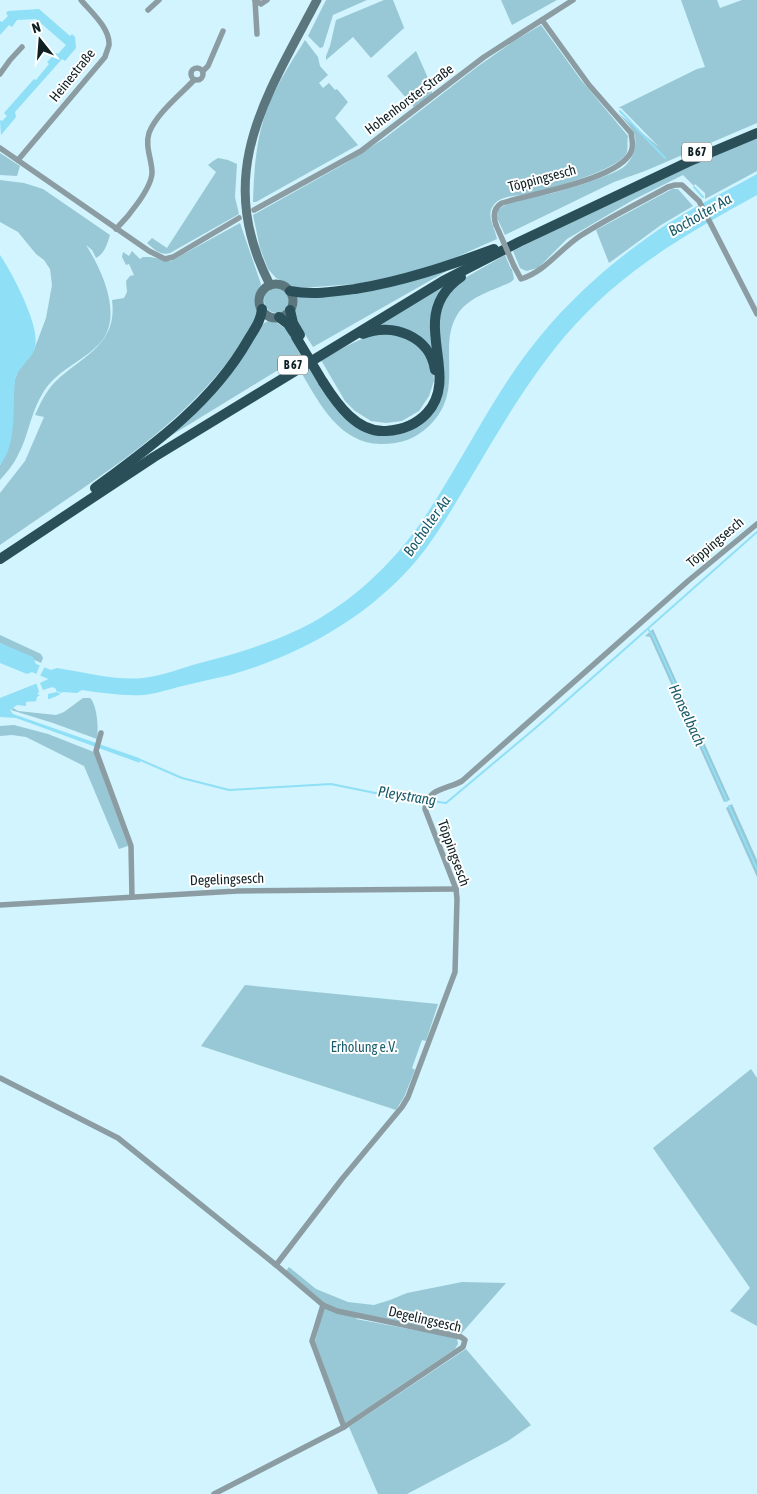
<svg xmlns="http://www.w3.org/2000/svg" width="757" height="1494" viewBox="0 0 757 1494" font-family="'Asap Condensed',sans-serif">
  <rect width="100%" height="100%" fill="#d1f4fe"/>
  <g fill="#98c8d5">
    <polygon points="326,0 367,0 333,15 323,47 320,48 308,36"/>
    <polygon points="384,0 393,0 405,30 404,28 371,58 353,37 326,60 326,56 330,46 336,20"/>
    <polygon points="501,0 557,0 512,25"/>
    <path d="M681,0H717L720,8L742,0H757V123L645,171L614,182L505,235L497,218L498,210C510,199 533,198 549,194C565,190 613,176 625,166C633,159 638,144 634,134C631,126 623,119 618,113L659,147L621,108H618L697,69L705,67Z"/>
    <path d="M541,25L581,80L628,136C627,141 628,148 627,152C620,170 547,190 528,194C517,196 500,195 493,206C486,216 495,228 497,239L443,263L404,274L356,284L301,288L294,287L276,278L268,269L260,248L253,215L346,163L385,138L477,67L514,41Z"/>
    <path d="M305,40L318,57L320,66L328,75L319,83L323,88L329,83L335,90L337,89L348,102L335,118L358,145L256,202H253C254,169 256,136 269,104C278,82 292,61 305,40Z"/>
    <polygon points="416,51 431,85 432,94 414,107 387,76"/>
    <polygon points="757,137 757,171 705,199 705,193 695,184 694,186 683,175 633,200 567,239 538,268 526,271 520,268 513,251 630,192"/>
    <polygon points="0,153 20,166 17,176 0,175"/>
    <path d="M218,158L228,160L237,164L235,197L239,214L170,253C160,256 154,249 147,243L152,238L167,248L216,172L208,165L213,161Z"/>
    <path d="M0,180L24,183L43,189L110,235C107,244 105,253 96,258L92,250L86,245C103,272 126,321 96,347C79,363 57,371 44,391C30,413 29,435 18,455C14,464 7,472 0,480V465L2,462L15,379L18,371L34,350L46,318L52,285L50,269L44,260L36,254L18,232L0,222Z"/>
    <polygon points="672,189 678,189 693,206 661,225 609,263 596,230"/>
    <path d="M240,223L261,284C259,288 257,291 257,295C256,302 260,310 257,317C201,421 93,479 0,545V493L25,461L44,417L35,415C40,404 46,391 55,382C82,356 118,345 112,300L124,298L127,292L126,281L130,276L134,275L129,264L126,265L122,257L123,252L129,256L132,251L140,259L143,257H150L171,261Z"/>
    <path d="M505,255L511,269H512L514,279L511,282C494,290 471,296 459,312C435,346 467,390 429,426C415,439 401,444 381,444C340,444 319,403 301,372L308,367L320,386L343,415L394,435L404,433L414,428L434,408L437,330L440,306L456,283Z"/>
    <polygon points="445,270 447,271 313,347 294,317 297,296"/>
    <polygon points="458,275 439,296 435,356 412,333 368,330"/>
    <circle cx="277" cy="300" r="13"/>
    <polygon points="268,321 275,321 288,331 301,356 167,438 241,359 264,323"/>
    <path d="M390,331L416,342L433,368L434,381L429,396L419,411L402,421L386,423L371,421L355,411L345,401L321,360C343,348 364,335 390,331Z"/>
    <polygon points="653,629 730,800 724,802 650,637 645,636"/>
    <polygon points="0,635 41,654 43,658 41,663 0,643"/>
    <path d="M83,698H90C97,704 99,730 97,739L53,723L11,710L13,708L18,711L56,715L64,712Z"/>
    <polygon points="14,725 48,734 94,752 128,846 119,849 84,766 26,737 12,735 0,736 0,726"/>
    <polygon points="732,804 757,860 757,877 726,808"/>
    <polygon points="245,985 438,1004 426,1041 422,1040 412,1068 415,1070 404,1097 396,1110 201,1046"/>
    <polygon points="751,1069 757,1078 757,1326 730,1311 750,1288 653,1148"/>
    <polygon points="289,1267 316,1289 348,1302 374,1305 390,1300 407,1293 462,1282 506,1283 460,1335 362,1314 356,1319 457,1338 458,1344 455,1349 345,1423 315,1342 324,1307 286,1271"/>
    <polygon points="466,1349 531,1425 508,1441 407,1494 378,1494 349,1427"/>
  </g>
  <g fill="#8fdff6">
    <polygon points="39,9 70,36 72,34 75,37 76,48 65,61 62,59 15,112 16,117 1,135 0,120 2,121 7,116 4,113 34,79 36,80 49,64 47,62 56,53 58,54 66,45 36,19 17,20 12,27 9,25 0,35 0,21 2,22 8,16 6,13 8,11"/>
    <path d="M757,174V195C684,235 620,272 565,336C528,380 499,430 470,479C453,507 437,536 416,561C368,617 301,655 230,675C212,679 195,683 178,687C167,690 155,694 143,695C123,696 102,693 82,690L77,693L63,692C54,700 38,701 26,702V706L17,705L10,710L13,714L139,758L140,763L16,718L0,717V698L48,679L32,672L27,674L0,663V643L33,657L36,664L51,670L57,668C82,672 118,681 143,678C162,676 181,668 200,663C231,655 262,646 291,633C344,610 392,566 424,518C465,457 495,390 542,334C576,293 617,258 661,228C691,208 725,192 757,174Z"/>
    <path d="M0,255C11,271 44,331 34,351C29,361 19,367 15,379C12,406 18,443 0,465Z"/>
  </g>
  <polygon fill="#d1f4fe" points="40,665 45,666 40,676 48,679 40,683 43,690 52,687 56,689 56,691 62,693 61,694 57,692 48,694 48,701 41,703 36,701 37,697 40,695 37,694 39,692 36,682 42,679 35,677"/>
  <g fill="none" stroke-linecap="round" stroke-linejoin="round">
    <g stroke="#8fdff6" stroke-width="2">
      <polyline points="620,111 665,158"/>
      <polyline points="694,187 703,197"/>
      <polyline points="648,629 653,636 727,801"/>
      <polyline points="138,759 182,778 229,790 331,784 385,795 446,803 539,725 757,532"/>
      <polyline points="729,806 757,869"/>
    </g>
    <g stroke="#8b9da2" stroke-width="5.5">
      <polyline points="255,0 257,34"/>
      <polyline points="255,0 261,4 267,0"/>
      <polyline points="148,10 159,0"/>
      <circle cx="197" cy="74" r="6"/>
      <polyline points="203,71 208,66 223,31"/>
      <polyline points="0,74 10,60 22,47"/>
      <polyline points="0,148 149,251 165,259 173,257 239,218"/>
      <path d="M18,160L105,57C106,53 108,49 109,45C110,28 91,12 81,0"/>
      <polyline points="254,210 361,151 484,57 573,0"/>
      <path d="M496,225C493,216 493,208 502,203C530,194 618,180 631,152C634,146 632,140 631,133L589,85L542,20"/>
      <path d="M116,229C128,217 153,187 152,171C151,157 145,146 149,133C156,114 180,95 194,80"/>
      <path d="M514,266L521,279C546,271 559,250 580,236C608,218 639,203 668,187L675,185H682L699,201L757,314"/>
      <polyline points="101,733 96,751 131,846 132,897"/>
      <polyline points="0,905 237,891 456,889"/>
      <polyline points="0,1078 118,1138 276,1265 323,1305 337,1311 461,1337 465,1340 463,1347 344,1427 214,1494"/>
      <path d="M276,1265L342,1179L402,1107L408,1097L455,972L457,899L456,889L425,809C427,788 446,790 462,781L688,581L757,524"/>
      <polyline points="323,1305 312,1341 344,1427"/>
    </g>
    <g stroke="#5c767e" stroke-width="9">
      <circle cx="276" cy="301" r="17"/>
      <path d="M270,285C213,173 265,99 317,0"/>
    </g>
    <g stroke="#2a4f59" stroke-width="10">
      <path d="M290,291C312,295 333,292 355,289C404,281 448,266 494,249"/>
      <polyline points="290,310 293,323 300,335"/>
      <polyline points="279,317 288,324 294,333"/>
      <path d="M363,334C392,322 430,336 435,370"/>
      <path d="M323,382C337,404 357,433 386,431C402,430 416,425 427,413C451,387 433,352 435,321C436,302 445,288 461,277"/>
      <path d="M95,488C152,446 212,403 248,340C254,330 261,321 262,309"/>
      <polyline points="0,559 154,457 443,281 519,242 688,162 757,133"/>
    </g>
    <polyline stroke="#8b9da2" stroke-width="5.5" points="496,225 514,266"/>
    <polyline stroke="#2a4f59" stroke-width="10" points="296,337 323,382"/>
  </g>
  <g text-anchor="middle" stroke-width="4" stroke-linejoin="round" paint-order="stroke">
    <g fill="#fff" stroke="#576366" stroke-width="1">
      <rect x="682" y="142.5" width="30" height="19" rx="4"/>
      <rect x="278" y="355.5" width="30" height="19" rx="4"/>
    </g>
    <g font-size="12" font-weight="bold" fill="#0f2024">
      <text x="697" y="156">B 67</text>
      <text x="293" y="369">B 67</text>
    </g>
    <g font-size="14" fill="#0f2024" stroke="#fff">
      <text transform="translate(72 75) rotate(-51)" y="5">Heinestraße</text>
      <text transform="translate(409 99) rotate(-37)" y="5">Hohenhorster Straße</text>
      <text transform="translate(542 178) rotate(-15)" y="5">Töppingsesch</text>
      <text transform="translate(715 542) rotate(-40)" y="5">Töppingsesch</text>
      <text transform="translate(454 853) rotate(70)" y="5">Töppingsesch</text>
      <text transform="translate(227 879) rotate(-2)" y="5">Degelingsesch</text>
      <text transform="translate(425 1319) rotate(13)" y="5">Degelingsesch</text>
    </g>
    <g font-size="14" fill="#1d5e6e" stroke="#fff">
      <text x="364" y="1052">Erholung e.V.</text>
    </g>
    <g font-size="15" font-style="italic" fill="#175a69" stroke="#fff">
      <text transform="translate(700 215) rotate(-30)" y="5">Bocholter Aa</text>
      <text transform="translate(427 526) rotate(-55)" y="5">Bocholter Aa</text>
      <text transform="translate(687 715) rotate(65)" y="5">Honselbach</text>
      <text transform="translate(407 796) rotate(9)" y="5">Pleystrang</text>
    </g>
  </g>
  <g transform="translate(40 40) rotate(343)" stroke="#ffffff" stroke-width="4" paint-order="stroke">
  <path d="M0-4L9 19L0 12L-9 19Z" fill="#0f2024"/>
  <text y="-8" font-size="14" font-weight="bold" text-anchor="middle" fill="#0f2024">N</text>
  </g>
</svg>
